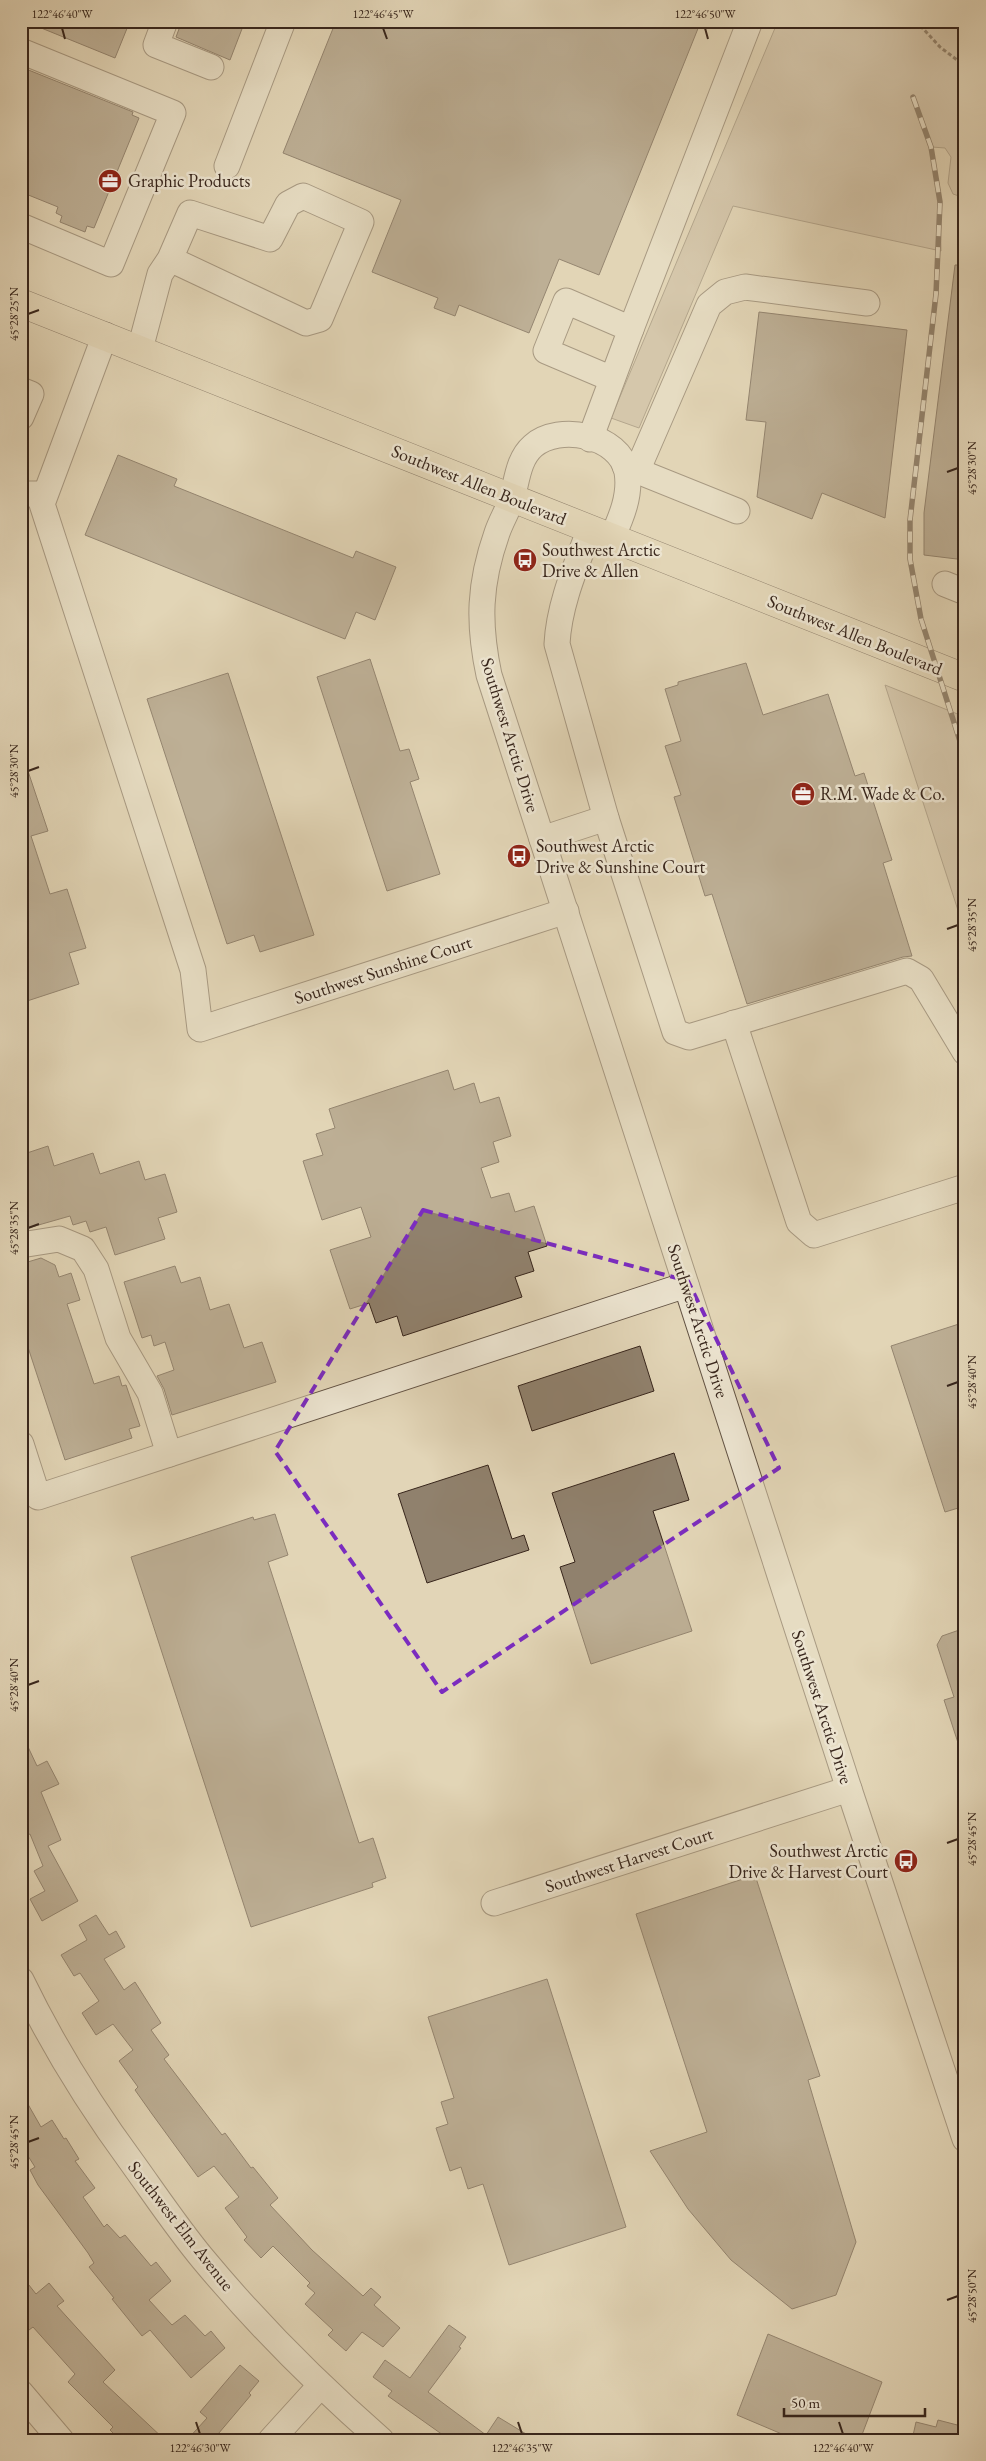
<svg xmlns="http://www.w3.org/2000/svg" width="986" height="2461" viewBox="0 0 986 2461" font-family="'EB Garamond',serif">
  <rect width="100%" height="100%" fill="#e2d5b7"/>
  <filter id="stains"><feTurbulence type="fractalNoise" baseFrequency=".004" numOctaves="4"/><feColorMatrix values="0 0 0 0 .2 0 0 0 0 .09 0 0 0 0 .02 0 0 0 .5 -.17"/></filter>
  <radialGradient id="worn" r=".72"><stop offset=".6" stop-color="#630" stop-opacity="0"/><stop offset="1" stop-color="#630" stop-opacity=".3"/></radialGradient>
  <g fill="#c5b79d" stroke="#7e6e5c">
    <polygon points="778,21 965,21 965,198 953,194 948,183 951,157 945,148 932,147 940,192 941,251 733,206 639,428 611,418"/>
    <polygon points="885,685 960,715 965,731 965,932"/>
  </g>
  <g fill="#90816d" stroke="#38261c">
    <polygon points="24,21 130,21 115,58"/>
    <polygon points="182,21 245,21 230,60 176,37"/>
    <polygon points="336,21 701,21 599,275 559,259 529,333 459,305 455,316 434,308 438,298 372,272 401,200 283,153"/>
    <polygon points="21,67 133,112 132,115 139,118 94,228 87,226 85,232 60,222 62,216 56,213 58,207 21,192"/>
    <polygon points="955,265 965,265 965,560 924,555 924,513"/>
    <polygon points="759,312 907,330 885,518 822,493 812,519 757,497 766,422 746,420"/>
    <polygon points="118,455 177,479 174,486 353,558 356,551 396,567 375,620 356,612 345,639 85,535"/>
    <polygon points="370,659 400,751 409,749 419,779 410,782 440,874 387,891 317,677"/>
    <polygon points="746,663 763,715 828,694 855,776 864,773 892,860 883,863 912,956 903,957 747,1004 712,894 705,896 674,797 681,795 665,746 681,741 665,689 678,685 678,682"/>
    <polygon points="228,673 314,935 260,952 254,935 227,944 147,699"/>
    <polygon points="21,759 24,759 48,831 31,836 50,894 67,889 86,948 69,953 79,984 21,1003"/>
    <polygon points="448,1070 454,1090 474,1083 480,1103 499,1097 511,1136 493,1142 499,1162 481,1168 491,1198 509,1193 515,1212 534,1206 547,1246 528,1252 534,1271 515,1277 522,1297 403,1336 397,1316 376,1323 369,1303 350,1309 330,1250 371,1237 361,1207 322,1220 303,1161 323,1155 316,1134 335,1128 329,1109"/>
    <polygon points="48,1146 54,1166 93,1153 100,1174 139,1161 145,1180 165,1174 177,1212 158,1218 165,1239 115,1255 106,1227 90,1232 86,1221 73,1225 70,1216 21,1230 21,1155"/>
    <polygon points="41,1258 55,1265 59,1277 71,1273 80,1300 67,1304 94,1384 119,1376 122,1386 126,1385 140,1426 129,1429 132,1438 65,1460 21,1326 21,1264"/>
    <polygon points="175,1266 181,1283 200,1277 210,1310 229,1304 244,1348 262,1342 276,1382 172,1415 164,1389 157,1376 174,1370 165,1342 154,1346 151,1335 142,1338 124,1282"/>
    <polygon points="965,1322 965,1506 945,1512 891,1346"/>
    <polygon points="640,1346 654,1391 532,1431 518,1386"/>
    <polygon points="674,1453 689,1500 653,1511 692,1631 591,1664 560,1567 575,1562 552,1493"/>
    <polygon points="488,1465 512,1539 524,1535 529,1550 427,1583 398,1494"/>
    <polygon points="275,1514 288,1555 268,1562 359,1843 373,1838 386,1878 372,1883 373,1887 251,1927 131,1557 253,1517 254,1520"/>
    <polygon points="965,1628 965,1754 962,1755 944,1700 954,1697 937,1645 942,1636"/>
    <polygon points="21,1732 37,1766 47,1761 59,1784 41,1792 61,1840 48,1846 78,1901 42,1921 30,1899 45,1891 34,1871 43,1866 30,1834 21,1837"/>
    <polygon points="755,1875 820,2076 808,2080 856,2242 836,2295 792,2309 731,2260 688,2209 650,2151 707,2132 636,1914"/>
    <polygon points="96,1915 109,1935 116,1931 125,1947 104,1959 124,1990 135,1982 161,2023 151,2030 169,2055 164,2059 222,2135 225,2133 251,2168 253,2167 278,2198 270,2205 312,2250 363,2296 371,2288 381,2297 374,2305 400,2328 383,2347 362,2332 346,2351 328,2335 333,2330 305,2304 315,2293 307,2286 310,2283 273,2246 261,2258 244,2240 247,2237 225,2208 239,2197 214,2166 198,2177 152,2114 135,2090 138,2087 119,2061 133,2050 113,2024 96,2035 82,2013 99,2001 80,1973 74,1976 61,1955 87,1940 79,1925"/>
    <polygon points="547,1979 626,2227 509,2265 483,2184 468,2189 461,2167 450,2171 436,2128 448,2124 441,2102 454,2098 428,2017"/>
    <polygon points="21,2092 41,2127 52,2120 64,2139 66,2138 79,2159 75,2161 95,2188 83,2197 104,2227 107,2224 120,2238 125,2235 151,2266 156,2262 171,2281 149,2300 172,2325 185,2315 205,2336 211,2331 225,2348 191,2378 150,2330 142,2336 112,2299 114,2298 89,2267 94,2263 88,2253 38,2185 30,2170 35,2167 21,2145"/>
    <polygon points="21,2275 36,2294 49,2283 64,2301 57,2306 115,2370 103,2382 165,2440 120,2440 110,2430 113,2427 68,2382 75,2374 33,2327 21,2336"/>
    <polygon points="449,2325 466,2337 459,2347 461,2348 428,2392 486,2435 498,2417 536,2440 450,2440 388,2396 392,2391 373,2377 385,2360 410,2378"/>
    <polygon points="768,2334 882,2382 860,2440 796,2440 737,2415"/>
    <polygon points="240,2365 259,2381 249,2393 251,2395 213,2440 187,2440 207,2418 200,2412"/>
    <polygon points="938,2420 965,2427 965,2440 912,2440 916,2422 936,2427"/>
  </g>
  <g fill="none" stroke-linecap="round" stroke-linejoin="round">
    <g stroke="#625243" stroke-width="27">
      <g id="minor">
        <polyline points="165,21 156,45 211,67"/>
        <polyline points="21,51 173,113 111,264 21,226"/>
        <polyline points="227,166 283,21"/>
        <polyline points="631,329 750,21"/>
        <polyline points="105,335 42,504 193,970 200,1029 566,911"/>
        <polyline points="140,349 160,274 170,259 306,323 320,319 361,222 303,196 288,204 270,239 190,213 170,259"/>
        <polyline points="21,390 31,394 21,417"/>
        <polyline points="590,439 631,329 566,301 546,351 612,379"/>
        <polyline points="625,466 737,511"/>
        <polyline points="637,471 709,305 725,292 745,287 867,303"/>
        <polyline points="21,494 45,494"/>
        <path d="M590,529C576,566 559,604 557,644L606,818"/>
        <path d="M612,538C621,518 631,495 627,472C620,435 559,423 533,446C518,459 517,481 512,498C508,510 501,521 497,533C479,584 478,623 489,675L849,1789L965,2139"/>
        <polyline points="945,584 965,592"/>
        <polyline points="542,839 606,818 675,1032 689,1037 907,971 921,979 965,1052"/>
        <polyline points="734,1023 799,1222 814,1235 965,1187"/>
        <polyline points="21,1245 59,1239 83,1249 96,1269 118,1338 150,1393 169,1454"/>
        <polyline points="21,1444 38,1497 686,1285"/>
        <polyline points="494,1903 849,1789"/>
        <path d="M21,1980C52,2044 91,2107 133,2164C156,2196 178,2229 203,2259C257,2324 317,2384 381,2440"/>
        <polyline points="21,2393 61,2440"/>
        <polyline points="271,2440 320,2386"/>
      </g>
    </g>
    <g stroke="#38261c" stroke-width="29">
      <polyline id="major" points="21,303 965,678"/>
    </g>
    <polyline stroke="#38261c" stroke-width="3" stroke-dasharray="4 2.5" stroke-linecap="butt" points="916,21 940,47 965,66"/>
    <use href="#minor" stroke="#ece4d0" stroke-width="25"/>
    <use href="#major" stroke="#e2d5b7" stroke-width="28"/>
    <g stroke="#38261c" stroke-width="5.5">
      <polyline id="rail" points="913,97 931,147 940,202 936,294 910,520 910,559 921,619 965,757"/>
    </g>
    <use href="#rail" stroke="#ece4d0" stroke-width="4" stroke-dasharray="11" stroke-linecap="butt"/>
  </g>
  <path d="M0 0H986V2461H0ZM423,1210L688,1281L779,1468L442,1692L275,1451Z" fill="#e2d5b7" fill-opacity=".55" fill-rule="evenodd"/>
  <path fill="none" stroke="#7b2cbf" stroke-width="4" stroke-dasharray="10 6" stroke-linejoin="round" d="M423,1210L688,1281L779,1468L442,1692L275,1451Z"/>
  <path fill="none" stroke="#38261c" stroke-width="2" d="M62,28L65,39M383,28L387,39M705,28L708,39M28,314L39,310M947,472L958,468M28,771L39,767M947,929L958,925M28,1228L39,1224M947,1386L958,1382M28,1685L39,1681M947,1843L958,1839M28,2142L39,2138M947,2300L958,2296M196,2422L200,2434M518,2422L522,2434M839,2422L843,2434"/>
  <defs>
    <g id="office-disc" transform="scale(1.25)"><circle r="9.5" fill="#8f2418" stroke="#ece4d0"/><path d="M-6-3h4V-5.5h4V-3h4V5H-6ZM-1-4.5V-3h2v-1.5ZM-6 0V1H6V0Z" fill="#fff"/></g>
    <g id="bus-disc" transform="scale(1.25)"><circle r="9.5" fill="#8f2418" stroke="#ece4d0"/><path d="M-5-6H5V4H4V6H2V4H-2V6H-4V4H-5ZM-3.5-4V0h7V-4ZM-3.5 1.2v1.5H-2V1.2ZM2 1.2v1.5H3.5V1.2Z" fill="#fff"/></g>
  </defs>
  <g fill-rule="evenodd">
    <use href="#office-disc" x="110" y="181"/>
    <use href="#bus-disc" x="525" y="560"/>
    <use href="#office-disc" x="803" y="794"/>
    <use href="#bus-disc" x="519" y="856"/>
    <use href="#bus-disc" x="906" y="1861"/>
  </g>
  <g text-anchor="middle" stroke-width="5" stroke-linejoin="round" paint-order="stroke">
    <g font-size="18" fill="#38261c" stroke="#ece4d0" text-anchor="start">
      <text x="128" y="187">Graphic Products</text>
      <text x="542" y="556">Southwest Arctic<tspan x="542" dy="21">Drive &amp; Allen</tspan></text>
      <text x="820" y="800">R.M. Wade &amp; Co.</text>
      <text x="536" y="852">Southwest Arctic<tspan x="536" dy="21">Drive &amp; Sunshine Court</tspan></text>
      <text x="888" y="1857" text-anchor="end">Southwest Arctic<tspan x="888" dy="21">Drive &amp; Harvest Court</tspan></text>
    </g>
    <g font-size="18" fill="#38261c" stroke="#ece4d0">
      <text transform="translate(479 485) rotate(22)" y="6">Southwest Allen Boulevard</text>
      <text transform="translate(855 635) rotate(22)" y="6">Southwest Allen Boulevard</text>
      <text transform="translate(510 735) rotate(73)" y="6">Southwest Arctic Drive</text>
      <text transform="translate(383 970) rotate(-18)" y="6">Southwest Sunshine Court</text>
      <text transform="translate(698 1321) rotate(72)" y="6">Southwest Arctic Drive</text>
      <text transform="translate(822 1707) rotate(72)" y="6">Southwest Arctic Drive</text>
      <text transform="translate(629 1860) rotate(-18)" y="6">Southwest Harvest Court</text>
      <text transform="translate(181 2226) rotate(52)" y="6">Southwest Elm Avenue</text>
    </g>
  </g>
  <rect width="986" height="2461" fill="none" stroke="#e2d5b7" stroke-width="55"/>
  <path d="M784 2408v8h141v-8" fill="none" stroke="#38261c" stroke-width="2.5"/>
  <text x="791" y="2408" font-size="15" fill="#38261c" stroke="#ece4d0" stroke-width="4" paint-order="stroke">50 m</text>
  <rect x="28" y="28" width="930" height="2406" fill="none" stroke="#38261c" stroke-width="2"/>
  <g font-size="12" text-anchor="middle" fill="#38261c">
    <text x="62" y="18">122°46'40"W</text>
    <text x="383" y="18">122°46'45"W</text>
    <text x="705" y="18">122°46'50"W</text>
    <text transform="translate(14 314) rotate(-90)" y="4">45°28'25"N</text>
    <text transform="translate(972 468) rotate(-90)" y="4">45°28'30"N</text>
    <text transform="translate(14 771) rotate(-90)" y="4">45°28'30"N</text>
    <text transform="translate(972 925) rotate(-90)" y="4">45°28'35"N</text>
    <text transform="translate(14 1228) rotate(-90)" y="4">45°28'35"N</text>
    <text transform="translate(972 1382) rotate(-90)" y="4">45°28'40"N</text>
    <text transform="translate(14 1685) rotate(-90)" y="4">45°28'40"N</text>
    <text transform="translate(972 1839) rotate(-90)" y="4">45°28'45"N</text>
    <text transform="translate(14 2142) rotate(-90)" y="4">45°28'45"N</text>
    <text transform="translate(972 2296) rotate(-90)" y="4">45°28'50"N</text>
    <text x="200" y="2452">122°46'30"W</text>
    <text x="522" y="2452">122°46'35"W</text>
    <text x="843" y="2452">122°46'40"W</text>
  </g>
  <rect width="100%" height="100%" filter="url(#stains)"/>
  <rect width="100%" height="100%" fill="url(#worn)"/>
</svg>
